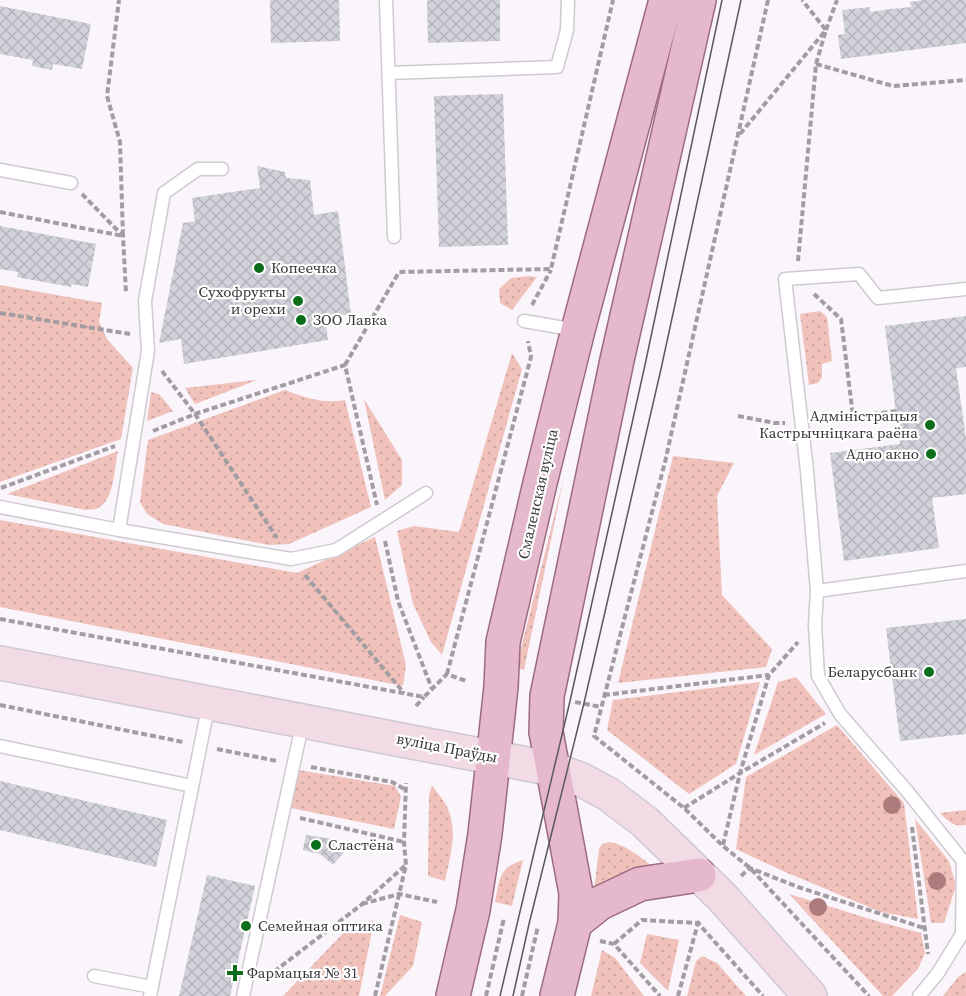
<svg xmlns="http://www.w3.org/2000/svg" width="966" height="996" viewBox="0 0 966 996" font-family="'Source Serif 4',serif">
  <defs>
    <pattern id="grass-dots" width="8" height="8" patternUnits="userSpaceOnUse" patternTransform="scale(1.5)"><rect width="8" height="8" fill="#f1c2bb"/><path d="M2 2h.1M6 6h.1" fill="none" stroke="#cfa7a2" stroke-width="1.8" stroke-linecap="round"/></pattern>
    <pattern id="building-cross-hatch" width="8" height="8" patternUnits="userSpaceOnUse" patternTransform="scale(1.5)"><rect width="8" height="8" fill="#d1d2da"/><path d="M0 0l8 8M0 8l8-8" fill="none" stroke="#b4b5bc"/></pattern>
  </defs>
  <rect width="100%" height="100%" fill="#faf4fb"/>
  <g fill="url(#grass-dots)">
    <polygon points="528,276 537,277 512,310 500,303 499,289 511,278"/>
    <polygon points="0,285 102,303 99,322 107,339 133,368 121,439 0,482"/>
    <polygon points="820,311 827,317 832,361 822,364 822,377 818,383 809,385 800,314"/>
    <polygon points="512,353 522,369 442,655 431,642 413,604 397,531 414,526 459,532"/>
    <polygon points="257,380 195,404 185,388"/>
    <path d="M285,390C306,398 323,404 345,400L371,507L289,544L269,545L163,524L147,514L140,502L148,440Z"/>
    <polygon points="151,392 159,394 173,411 147,421"/>
    <polygon points="364,399 402,460 402,485 385,500"/>
    <path d="M118,451C114,469 115,501 96,509C95,509 87,510 86,510L7,494Z"/>
    <polygon points="673,456 734,463 717,496 722,595 772,649 766,667 618,683"/>
    <polygon points="564,477 524,670 516,668"/>
    <polygon points="0,520 297,573 375,537 406,665 403,686 0,607"/>
    <polygon points="796,677 826,714 754,755 778,682"/>
    <polygon points="760,682 736,764 689,794 607,730 613,700"/>
    <polygon points="837,725 904,803 918,919 881,912 785,872 736,849 746,777"/>
    <polygon points="299,770 395,786 401,797 394,829 291,808"/>
    <path d="M432,785C437,793 445,801 448,809C458,833 450,858 445,881L428,876L429,795Z"/>
    <path d="M966,810V825C953,827 949,822 940,813Z"/>
    <polygon points="915,819 949,861 956,886 944,923 931,923"/>
    <path d="M610,842C628,846 639,856 653,867C631,870 612,877 594,890L599,849L602,844Z"/>
    <path d="M523,860L512,906L495,902C500,879 498,868 523,860Z"/>
    <polygon points="789,894 880,922 921,933 925,953 918,969 892,996 883,996"/>
    <polygon points="400,915 422,922 413,966 385,996 380,996"/>
    <polygon points="374,921 359,996 283,996 352,924"/>
    <polygon points="647,934 679,940 668,991 640,963"/>
    <polygon points="602,950 615,958 644,996 591,996"/>
    <polygon points="702,956 717,963 746,996 687,996 696,961"/>
    <polygon points="966,972 966,996 943,996 958,977"/>
  </g>
  <g fill="url(#building-cross-hatch)">
    <polygon points="270,0 339,0 340,41 271,43"/>
    <polygon points="427,0 500,0 500,41 428,43"/>
    <polygon points="924,0 966,0 966,43 841,59 838,35 845,34 842,10 870,7 870,12 891,9 911,7 910,2"/>
    <polygon points="0,6 91,24 82,69 53,64 52,70 32,66 33,60 0,54"/>
    <polygon points="503,94 508,245 439,247 434,96"/>
    <polygon points="257,166 285,172 286,178 310,180 314,215 338,211 351,314 325,317 328,340 184,364 181,339 159,343 183,223 195,221 192,198 260,188"/>
    <polygon points="0,226 96,244 88,287 72,284 71,287 17,277 18,272 0,269"/>
    <polygon points="966,316 966,367 956,368 966,439 966,494 932,498 939,548 844,561 830,453 900,444 885,326"/>
    <polygon points="966,619 966,734 900,741 886,628"/>
    <polygon points="0,781 167,820 156,867 0,830"/>
    <polygon points="306,835 333,839 346,850 333,865 320,854 303,850"/>
    <polygon points="207,875 255,886 230,996 179,996"/>
  </g>
  <g fill="none" stroke-linecap="round" stroke-linejoin="round">
    <g stroke="#cfcad1" stroke-width="15">
      <g id="lane">
        <polyline points="386,0 394,237"/>
        <polyline points="389,73 557,67 567,30 568,0"/>
        <polyline points="0,170 71,183"/>
        <polyline points="524,321 576,330"/>
        <polyline points="0,507 119,530 291,559 336,550 426,493"/>
        <polyline points="119,530 148,351 145,301 164,193 198,169 222,169"/>
        <polyline points="817,591 966,571"/>
        <polyline points="0,746 192,786"/>
        <polyline points="94,976 152,987"/>
        <polyline points="150,996 209,703"/>
        <polyline points="243,996 303,721"/>
        <polyline points="919,996 938,973 962,934 963,861 907,791 840,714 818,676 815,625 817,591 807,471 785,279 859,274 878,298 966,289"/>
      </g>
    </g>
    <g stroke="#cfcad1" stroke-width="36">
      <polyline id="secondary" points="0,663 553,769 582,780 608,794 645,822 722,897 810,996"/>
    </g>
    <g stroke="#9d6b81" stroke-width="36">
      <g id="primary">
        <polyline points="575,923 600,903 640,884 699,875"/>
        <polyline points="453,996 473,910 485,834 501,687 503,642 540,483 578,330 666,0"/>
        <polyline points="557,996 575,923 576,893 546,732 547,696 617,360 699,0"/>
      </g>
    </g>
    <g stroke="#a19da2" stroke-width="4" stroke-dasharray="6 3" stroke-linecap="butt">
      <polyline points="768,0 665,462 594,736 684,808 723,846 750,868 869,996"/>
      <polyline points="816,64 893,86 966,80"/>
      <polyline points="740,134 826,30 837,0"/>
      <polyline points="82,194 123,236 126,293"/>
      <polyline points="0,212 123,236 120,142 107,96 119,0"/>
      <polyline points="798,261 816,64 826,30 802,0"/>
      <polyline points="814,294 841,319 853,416"/>
      <polyline points="532,305 551,270"/>
      <polyline points="0,313 130,334"/>
      <polyline points="345,365 399,272 551,269 613,0"/>
      <polyline points="162,371 195,414 277,538"/>
      <polyline points="738,416 775,423 785,423"/>
      <polyline points="819,421 896,411"/>
      <polyline points="153,431 195,414 345,365 377,505"/>
      <polyline points="1,488 115,446"/>
      <polyline points="385,541 398,601 432,689"/>
      <polyline points="305,575 404,693"/>
      <polyline points="0,619 424,697 447,674 466,681"/>
      <polyline points="447,674 531,357 528,341"/>
      <polyline points="604,695 769,675"/>
      <polyline points="575,702 601,707"/>
      <polyline points="0,705 183,742"/>
      <polyline points="416,706 424,697"/>
      <polyline points="217,749 277,761"/>
      <polyline points="311,767 392,782 406,790"/>
      <polyline points="684,808 740,773 825,723"/>
      <polyline points="300,818 404,842"/>
      <polyline points="912,827 928,954"/>
      <polyline points="723,845 740,773 769,675 798,642"/>
      <polyline points="741,876 750,868 798,887 924,928"/>
      <polyline points="362,904 399,894 437,902"/>
      <polyline points="600,941 614,944 660,996"/>
      <polyline points="614,944 642,920 698,923 763,996"/>
      <polyline points="267,977 361,905 406,865"/>
      <polyline points="375,996 406,865 404,842 406,783"/>
      <polyline points="486,996 504,918"/>
      <polyline points="522,996 538,926"/>
      <polyline points="678,996 698,923 700,921"/>
    </g>
    <use href="#lane" stroke="#fff" stroke-width="12"/>
    <use href="#secondary" stroke="#f2dbe5" stroke-width="33"/>
    <use href="#primary" stroke="#e5b8cb" stroke-width="33"/>
    <g stroke="#5b585c" stroke-width="1.5">
      <polyline points="500,996 570,701 645,365 722,0"/>
      <polyline points="513,996 529,924 584,703 661,369 741,0"/>
    </g>
  </g>
  <g fill="#ac7c7d">
    <circle cx="892" cy="805" r="9"/>
    <circle cx="937" cy="881" r="9"/>
    <circle cx="818" cy="907" r="9"/>
  </g>
  <g fill="#0c6d1b" stroke="#fff" stroke-width="2">
    <circle cx="259" cy="268" r="6"/>
    <circle cx="298" cy="301" r="6"/>
    <circle cx="301" cy="320" r="6"/>
    <circle cx="930" cy="425" r="6"/>
    <circle cx="931" cy="454" r="6"/>
    <circle cx="929" cy="672" r="6"/>
    <circle cx="316" cy="845" r="6"/>
    <circle cx="246" cy="926" r="6"/>
    <path d="M232 964h6v6h6v6h-6v6h-6v-6h-6v-6h6z"/>
  </g>
  <g text-anchor="middle" stroke-width="4.5" stroke-linejoin="round" paint-order="stroke">
    <g font-size="15" fill="#383639" stroke="#fff" text-anchor="start">
      <text x="271" y="273">Копеечка</text>
      <text x="286" y="297" text-anchor="end">Сухофрукты<tspan x="286" dy="17">и орехи</tspan></text>
      <text x="313" y="325">ЗОО Лавка</text>
      <text x="918" y="421" text-anchor="end">Адміністрацыя<tspan x="918" dy="17">Кастрычніцкага раёна</tspan></text>
      <text x="919" y="459" text-anchor="end">Адно акно</text>
      <text x="917" y="677" text-anchor="end">Беларусбанк</text>
      <text x="328" y="850">Сластёна</text>
      <text x="258" y="931">Семейная оптика</text>
      <text x="247" y="978">Фармацыя № 31</text>
    </g>
    <g font-size="15" fill="#383639" stroke="#fff">
      <text transform="translate(538 494) rotate(-77)" y="5">Смаленская вуліца</text>
      <text transform="translate(447 748) rotate(11)" y="5">вуліца Праўды</text>
    </g>
  </g>
</svg>
